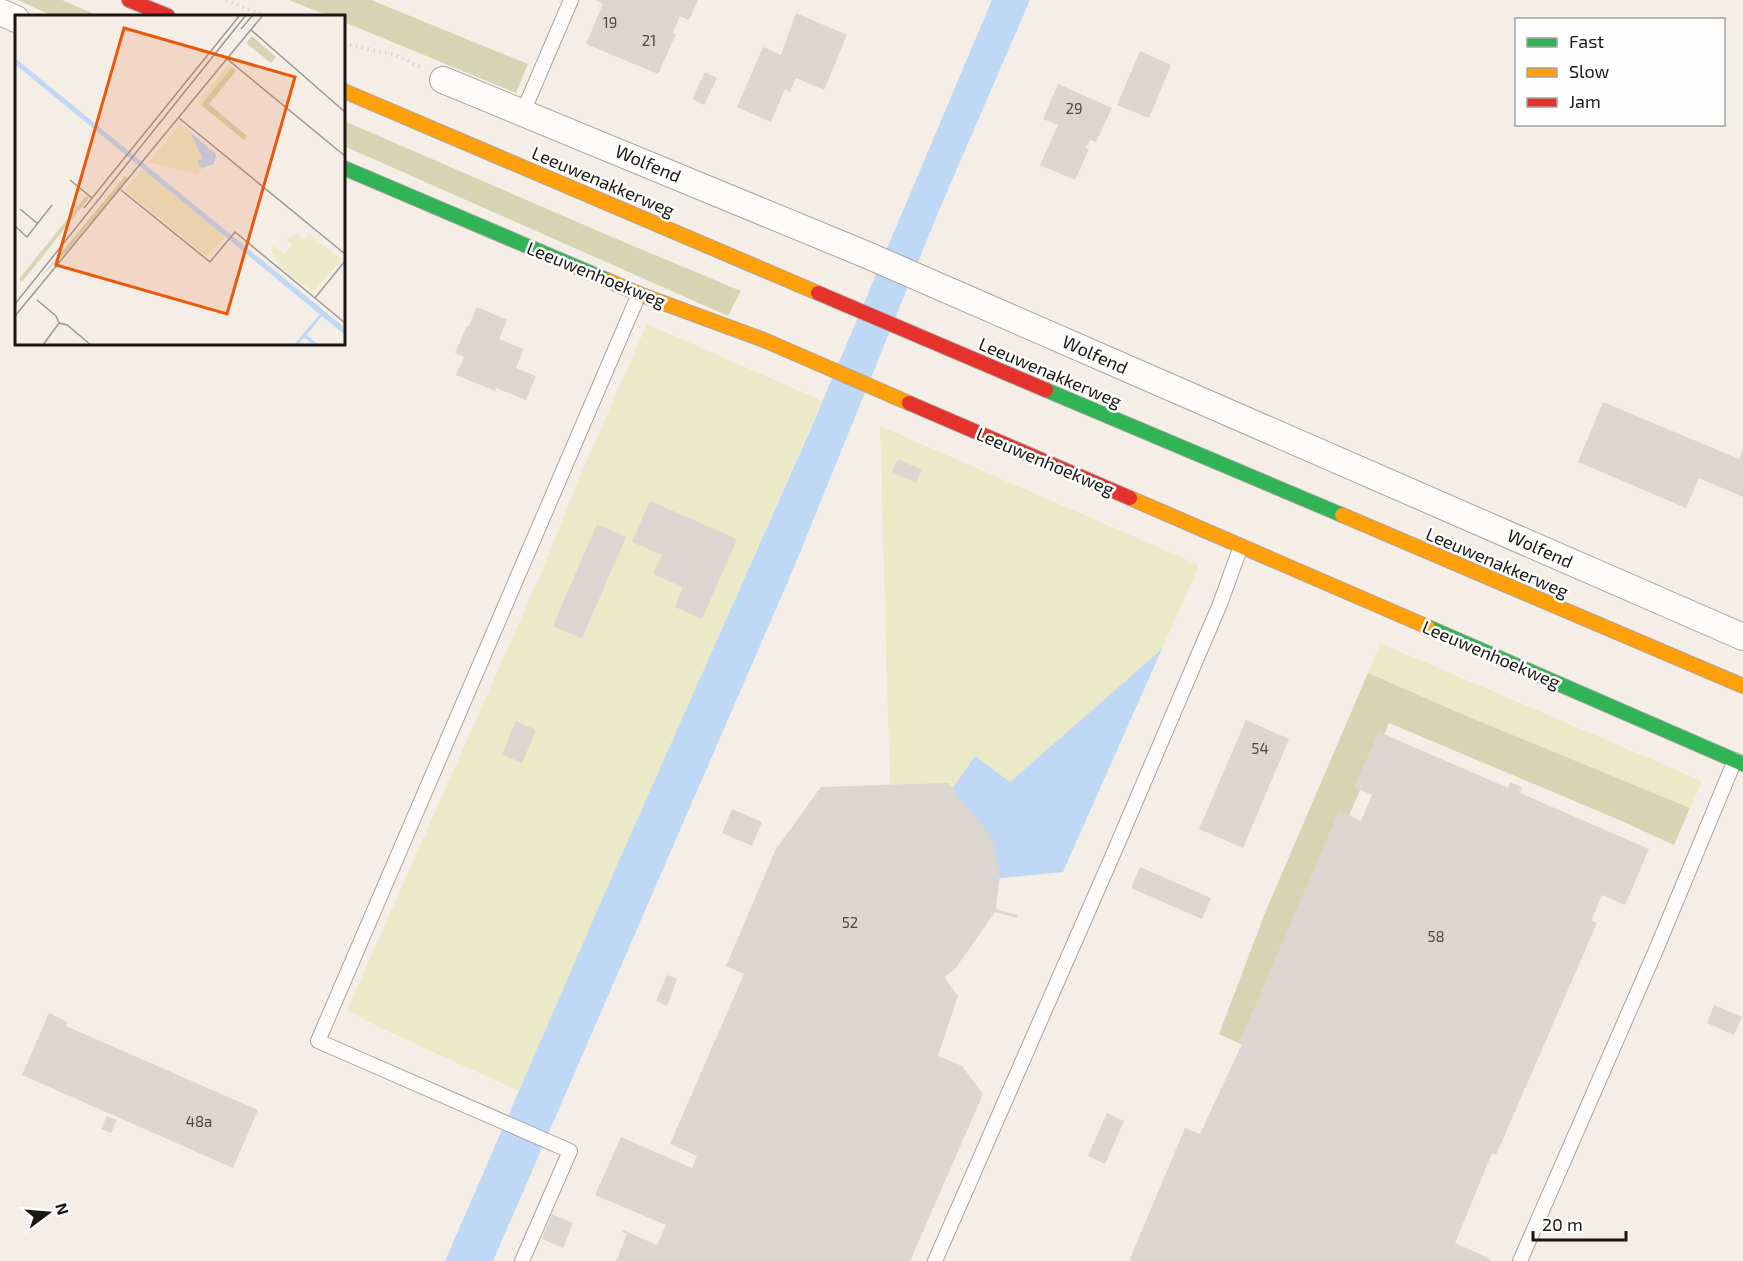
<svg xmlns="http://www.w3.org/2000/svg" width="1743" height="1261" viewBox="0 0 1743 1261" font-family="'Exo 2',sans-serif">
  <rect width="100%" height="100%" fill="#f4eee7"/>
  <g fill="#eae9c8">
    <polygon points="647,324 822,401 519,1091 381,1028 347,1010 546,562 576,485"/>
    <polygon points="880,426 1199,565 1162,649 1010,782 942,804 890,788"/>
    <polygon points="1380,643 1702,781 1690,808 1462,714 1368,673"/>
  </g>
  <g fill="#d6d5b3">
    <polygon points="18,0 62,0 99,16 53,16"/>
    <polygon points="289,0 371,0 528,64 516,93 344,22 344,16 329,16"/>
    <polygon points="344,121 619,240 741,291 728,316 344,146"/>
    <polygon points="1368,673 1462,714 1690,808 1674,845 1624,822 1389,723 1249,1048 1219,1034 1265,913"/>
  </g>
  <g fill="#bfd8f5">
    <polygon points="992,0 1030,0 940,208 792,572 493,1261 445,1261 611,879 812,426"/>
    <polygon points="1162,649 1063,872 992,879 942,804 975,756 1010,782"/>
  </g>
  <g fill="#dbd6d0">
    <polygon points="595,0 698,0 689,20 680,16 673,33 676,34 658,74 586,44 603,4"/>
    <polygon points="796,13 847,35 824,90 796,78 790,92 785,89 771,122 737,107 763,47 781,55"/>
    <polygon points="1140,51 1171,65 1149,118 1117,105"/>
    <polygon points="705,72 717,78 704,105 692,99"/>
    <polygon points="1058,84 1112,108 1096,142 1090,140 1086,148 1089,149 1075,180 1040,165 1058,125 1043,119"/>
    <polygon points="477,307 507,320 499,339 524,349 516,368 536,376 526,400 496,388 495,391 456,375 464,357 455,353 467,326 469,326"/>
    <polygon points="1603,402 1739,459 1743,448 1743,497 1699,478 1686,508 1578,462"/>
    <polygon points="898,459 922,470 916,483 892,472"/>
    <polygon points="650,501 737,539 702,619 675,607 683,587 653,574 662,555 632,542"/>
    <polygon points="597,524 626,537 582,638 553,626"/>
    <polygon points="1246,720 1289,739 1243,848 1199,829"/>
    <polygon points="516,721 536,730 522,763 502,754"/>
    <polygon points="1379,732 1508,788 1510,782 1522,787 1520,793 1649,849 1625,905 1602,895 1591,921 1597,923 1496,1155 1492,1153 1455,1243 1491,1259 1490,1261 1129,1261 1185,1128 1200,1134 1242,1044 1239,1043 1339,811 1361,821 1372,795 1354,787"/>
    <polygon points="948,783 992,838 1000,873 996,909 1018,915 1017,918 995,912 955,969 944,977 958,996 938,1056 962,1066 983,1094 910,1261 616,1261 627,1234 622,1232 623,1230 657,1245 666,1225 595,1195 621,1137 692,1168 697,1156 670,1144 744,974 726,966 776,849 821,787"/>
    <polygon points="732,809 762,822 752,846 722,833"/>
    <polygon points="1140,867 1211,898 1202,919 1131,888"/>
    <polygon points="667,975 677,979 667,1006 656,1001"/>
    <polygon points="1714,1005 1742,1017 1734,1035 1707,1023"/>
    <polygon points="49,1013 68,1022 66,1026 258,1110 233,1168 22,1075"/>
    <polygon points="1107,1113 1124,1121 1105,1164 1088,1156"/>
    <polygon points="107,1116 117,1120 111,1133 101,1129"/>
    <polygon points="552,1214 573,1223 563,1248 542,1239"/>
  </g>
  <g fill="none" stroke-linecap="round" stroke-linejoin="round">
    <g stroke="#a8a49e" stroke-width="16">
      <g id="lane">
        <polyline points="523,112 571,0"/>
        <polyline points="522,1261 570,1151 318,1041 639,294"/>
        <polyline points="935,1261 1115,850 1220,604 1241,546"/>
        <polyline points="1520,1261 1656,950 1735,760"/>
      </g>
    </g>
    <g stroke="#a8a49e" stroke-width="28">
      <g id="street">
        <polyline points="0,12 16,19"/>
        <polyline points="443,80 867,255 1743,637"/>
      </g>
    </g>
    <g stroke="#a8a49e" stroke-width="16">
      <g id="fast">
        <polyline points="344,168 607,280"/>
        <polyline points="1046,390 1342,515"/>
        <polyline points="1428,627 1743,764"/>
      </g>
    </g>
    <g stroke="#a8a49e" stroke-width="16">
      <g id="slow">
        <polyline points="344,91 818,293"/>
        <polyline points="607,280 639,294 764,340 909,403"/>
        <polyline points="1130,498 1428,627"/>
        <polyline points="1342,515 1743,686"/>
      </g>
    </g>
    <g stroke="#a8a49e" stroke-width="16">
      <g id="jam">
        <polyline points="129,0 168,16"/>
        <polyline points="818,293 1046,390"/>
        <polyline points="909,403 1130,498"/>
      </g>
    </g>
    <g stroke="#d7d5d3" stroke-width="4" stroke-dasharray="1.5 4.5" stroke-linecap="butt">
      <polyline points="226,0 265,16"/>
      <polyline points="344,44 396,55 420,67"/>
    </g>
    <use href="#lane" stroke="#fdfcfb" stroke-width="14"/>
    <use href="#street" stroke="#fdfcfb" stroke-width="26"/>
    <use href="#fast" stroke="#30b455" stroke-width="14"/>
    <use href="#slow" stroke="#ff9f0a" stroke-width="14"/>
    <use href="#jam" stroke="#e5322d" stroke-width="14"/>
  </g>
  <g text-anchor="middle" stroke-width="5" stroke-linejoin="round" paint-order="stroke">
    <g font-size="15" fill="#4c4843">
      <text x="610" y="28">19</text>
      <text x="649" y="46">21</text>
      <text x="1074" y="114">29</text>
      <text x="1260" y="754">54</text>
      <text x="850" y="928">52</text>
      <text x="1436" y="942">58</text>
      <text x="199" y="1127">48a</text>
    </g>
    <g font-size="18" fill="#1b1813" stroke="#fefefe">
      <text transform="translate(648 164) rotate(23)" y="6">Wolfend</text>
      <text transform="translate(603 182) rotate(23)" y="6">Leeuwenakkerweg</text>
      <text transform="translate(596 275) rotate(22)" y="6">Leeuwenhoekweg</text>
      <text transform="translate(1095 355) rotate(24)" y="6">Wolfend</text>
      <text transform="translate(1050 373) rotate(23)" y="6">Leeuwenakkerweg</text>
      <text transform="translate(1045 462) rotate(23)" y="6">Leeuwenhoekweg</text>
      <text transform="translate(1540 549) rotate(24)" y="6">Wolfend</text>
      <text transform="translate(1497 563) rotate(23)" y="6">Leeuwenakkerweg</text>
      <text transform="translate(1491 655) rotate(23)" y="6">Leeuwenhoekweg</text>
    </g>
  </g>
  <g transform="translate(15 15)">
    <rect width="330" height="330" fill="#f4eee7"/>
    <path d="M214,49L217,52L186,90L182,88ZM165,109L175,117L187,143L182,147L187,153L183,160L133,147ZM128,154L210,222L192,242L110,175ZM282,219L289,225L294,219L327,245L298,277L268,255L256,234L259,231L269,239L277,230L271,224Z" fill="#eae9c8"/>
    <path d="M237,21L261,42L256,48L231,28ZM217,52L221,56L194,89L232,121L229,125L186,90ZM110,161L113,163L52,236L25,263ZM71,181L74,183L7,267L4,264Z" fill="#d6d5b3"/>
    <path d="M0,43L330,313V320L1,50ZM175,117L201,139L199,149L187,153L182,147L187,143Z" fill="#bfd8f5"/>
    <path fill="none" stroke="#bfd8f5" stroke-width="3" d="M290,319L306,300M281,330L289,320L301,330"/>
    <path fill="none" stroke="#9d9892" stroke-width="1.5" d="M226,14L238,0M236,15L330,97M212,44L330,141M164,103L330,239M55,165L77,183M106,175L195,247L220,217L300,283L330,246M69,193L225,0M5,194L23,209M0,211L12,222L37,190M300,283L330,308M22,285L41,301L44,308M0,289L231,0M0,301L248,0M44,308L52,310L76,330M28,330L44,308"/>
    <path fill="#e8590c" fill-opacity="0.15" stroke="#e8590c" stroke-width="3" d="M109,13L280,62L212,299L41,250Z"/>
    <rect width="330" height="330" fill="none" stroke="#1b1813" stroke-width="3"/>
  </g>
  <rect x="1515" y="18" width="210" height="108" fill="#fefefe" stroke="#a3a2a0" stroke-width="1.5"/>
  <rect x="1527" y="38" width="30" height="9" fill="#30b455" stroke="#a3a2a0" stroke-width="1.5"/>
  <text x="1569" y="48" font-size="18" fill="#1b1813">Fast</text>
  <rect x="1527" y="68" width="30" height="9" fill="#ff9f0a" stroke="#a3a2a0" stroke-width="1.5"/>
  <text x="1569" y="78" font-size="18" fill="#1b1813">Slow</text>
  <rect x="1527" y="98" width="30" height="9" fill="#e5322d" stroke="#a3a2a0" stroke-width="1.5"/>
  <text x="1569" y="108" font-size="18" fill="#1b1813">Jam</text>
  <g transform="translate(48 1213) rotate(74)" stroke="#fefefe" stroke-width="4.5" paint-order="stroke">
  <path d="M0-4.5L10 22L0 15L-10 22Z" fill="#1b1813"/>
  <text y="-9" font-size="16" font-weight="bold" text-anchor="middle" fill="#1b1813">N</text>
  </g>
  <path d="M1533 1231v9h93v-9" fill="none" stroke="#1b1813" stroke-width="3"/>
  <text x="1542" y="1231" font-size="18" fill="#1b1813" stroke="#fefefe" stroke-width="4.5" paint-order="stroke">20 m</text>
</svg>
